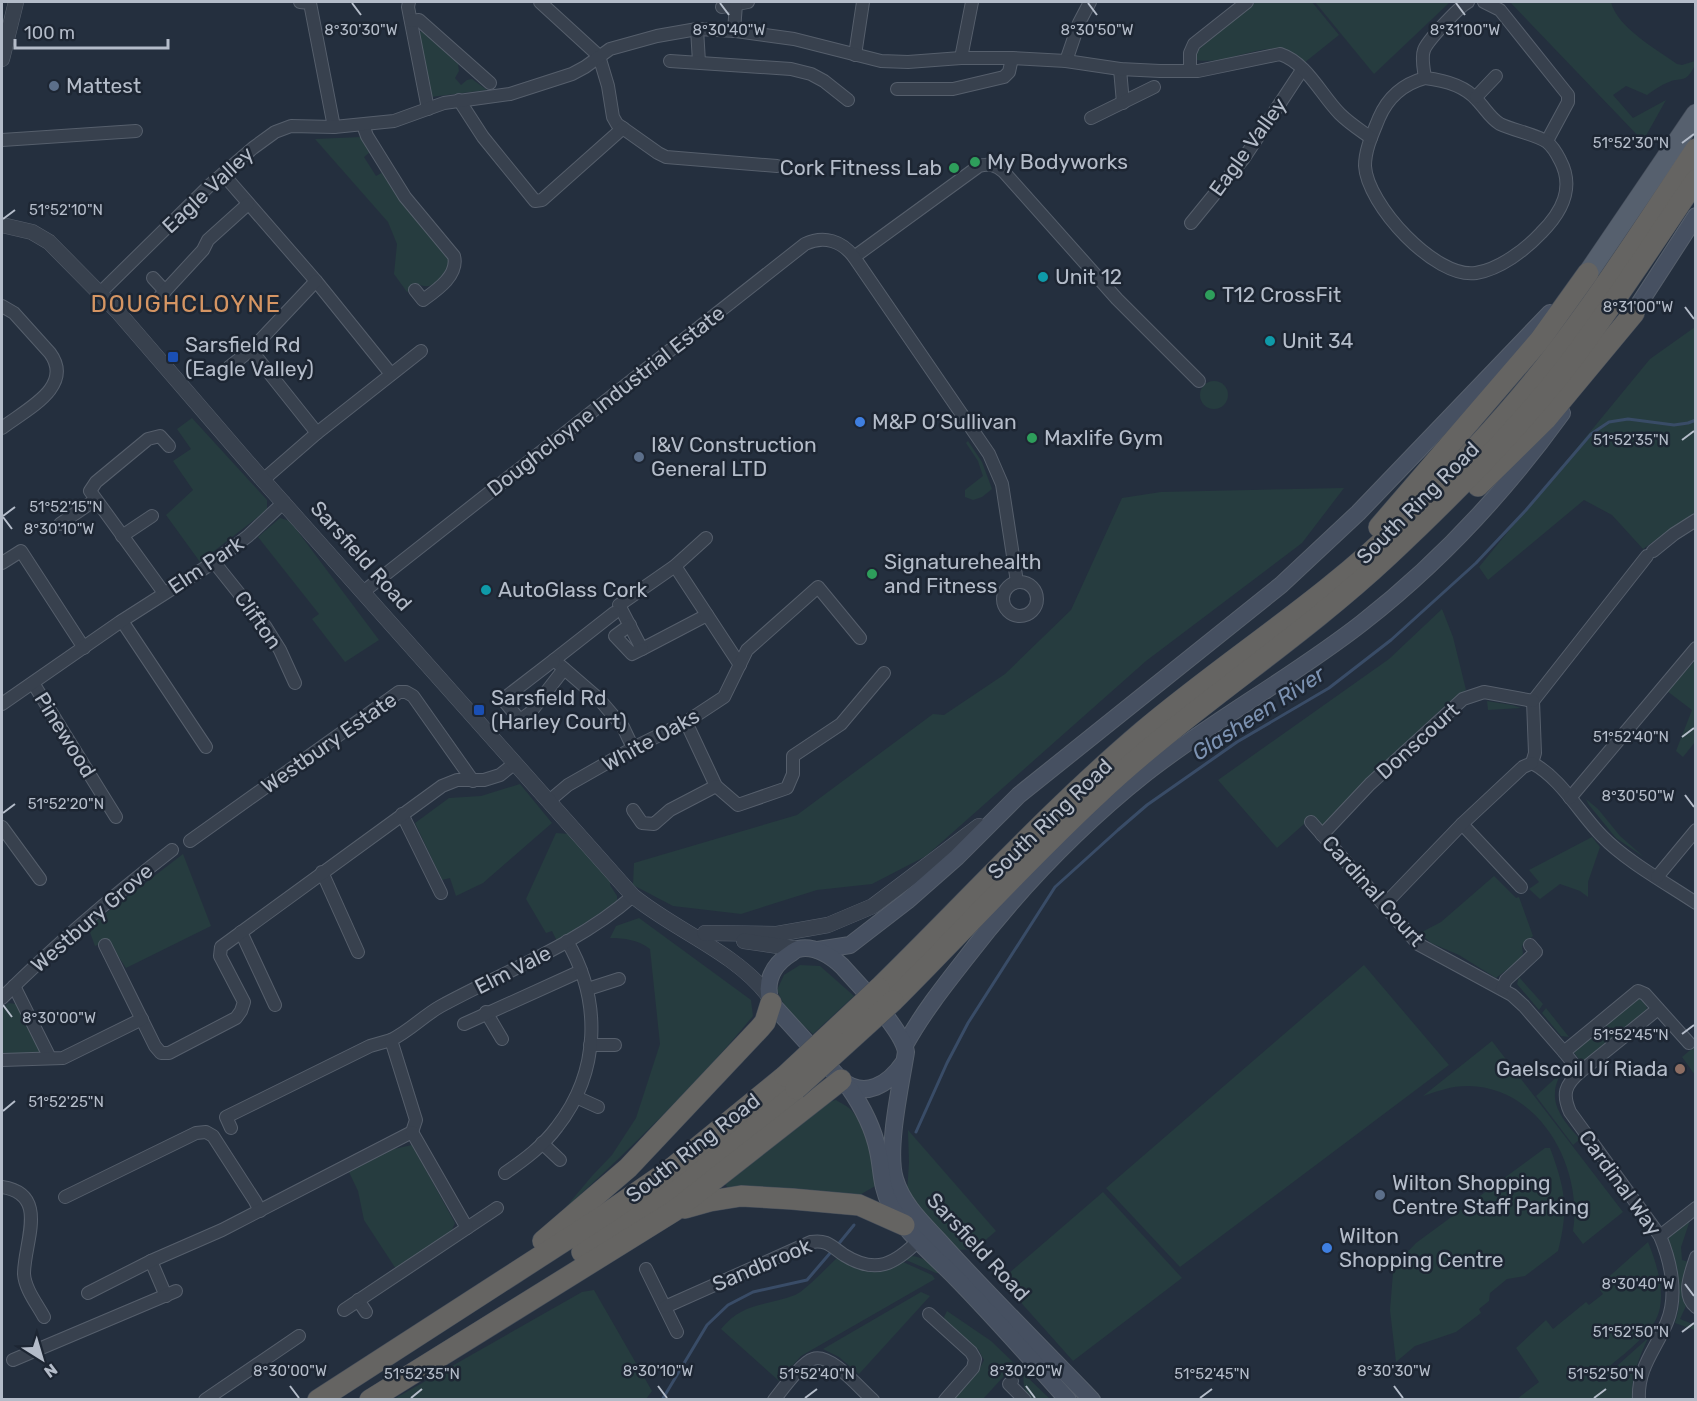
<svg xmlns="http://www.w3.org/2000/svg" width="1697" height="1401" viewBox="0 0 1697 1401" font-family="Rubik,sans-serif">
  <rect width="100%" height="100%" fill="#242f3e"/>
  <g fill="#263c3f">
    <path d="M1256,2H1312L1339,35L1304,63C1297,57 1290,50 1280,49C1254,46 1224,65 1197,60L1195,55L1198,50Z"/>
    <polygon points="1315,2 1450,2 1374,74"/>
    <path d="M1510,2H1611C1617,27 1656,49 1677,64L1682,65L1695,61V65C1685,85 1683,76 1669,82C1661,85 1654,90 1647,95L1626,86L1613,95L1633,118L1666,100L1643,141Z"/>
    <polygon points="419,32 423,32 458,64 459,71 455,78 461,85 467,80 472,79 487,90 431,97 417,34"/>
    <path d="M361,137L370,152L364,157L376,176L383,172L448,254C452,270 434,295 417,283L407,292L394,274L397,244L388,222L315,139Z"/>
    <polygon points="1695,327 1695,513 1643,549 1612,515 1584,500 1488,580 1479,567 1650,359"/>
    <circle cx="1214" cy="395" r="14"/>
    <polygon points="192,418 267,500 267,510 200,562 166,515 193,490 173,461 191,449 177,429"/>
    <polygon points="968,441 982,462 992,489 982,497 973,500 965,497 965,490 983,476 978,461 966,443"/>
    <polygon points="1344,488 1302,543 1146,661 926,856 872,884 817,890 741,914 673,906 633,885 634,863 797,815 933,714 944,715 1005,674 1071,610 1122,498 1161,492"/>
    <polygon points="280,518 290,521 379,640 345,662 312,619 319,614 258,537"/>
    <path d="M1442,609L1453,637L1466,690C1446,703 1431,719 1414,735C1382,764 1351,794 1323,827L1313,816L1277,848L1218,780L1389,659Z"/>
    <polygon points="1695,661 1695,742 1683,757 1676,751 1692,710 1667,691"/>
    <polygon points="1487,701 1512,705 1521,708 1488,710"/>
    <polygon points="520,784 552,823 483,883 456,896 450,878 442,880 415,823 449,798 481,796"/>
    <polygon points="1586,799 1598,809 1620,836 1644,857 1616,838 1589,805"/>
    <polygon points="556,833 569,834 610,881 610,885 617,896 617,902 557,941 552,931 546,933 526,899"/>
    <polygon points="1592,837 1600,847 1588,882 1588,897 1580,891 1560,884 1540,899 1529,889 1539,882 1529,870"/>
    <polygon points="183,854 211,926 126,968 108,941 95,946 88,927"/>
    <polygon points="1494,876 1516,898 1519,897 1533,936 1522,946 1523,953 1521,959 1496,978 1459,955 1431,943 1420,933 1441,922"/>
    <path d="M639,918L751,1000L753,1016C695,1087 628,1150 561,1213L592,1176L612,1155L636,1118L660,1044L650,949C639,940 624,938 610,938L616,926Z"/>
    <polygon points="800,965 820,966 854,996 813,1034 787,1011 777,990 784,975"/>
    <polygon points="1364,965 1449,1065 1180,1267 1106,1188"/>
    <polygon points="1519,977 1543,1004 1539,1010 1517,984"/>
    <polygon points="1638,998 1645,1003 1648,1011 1585,1061 1581,1062 1573,1051"/>
    <polygon points="8,1003 17,1004 40,1051 37,1056 2,1058 2,1010"/>
    <polygon points="1546,1008 1569,1037 1561,1036 1542,1013"/>
    <path d="M1492,1041L1623,1212L1583,1244L1573,1231C1583,1167 1540,1087 1468,1086C1451,1086 1438,1091 1423,1096Z"/>
    <polygon points="1695,1046 1695,1075 1682,1057"/>
    <path d="M1561,1073C1559,1078 1555,1085 1555,1092C1553,1110 1569,1127 1580,1139L1573,1145L1536,1096Z"/>
    <path d="M836,1100C840,1103 846,1105 849,1108C866,1123 873,1164 877,1185L856,1197L730,1190L722,1181L818,1104Z"/>
    <polygon points="908,1130 996,1231 975,1249 958,1250 907,1193 909,1163"/>
    <polygon points="412,1145 455,1223 450,1234 396,1269 364,1220 358,1191 349,1172 394,1149"/>
    <path d="M1545,1148H1550C1565,1188 1569,1208 1558,1251L1525,1276L1507,1279L1490,1293L1489,1301L1479,1309L1481,1313L1456,1332L1415,1346L1396,1362L1390,1310L1393,1273L1396,1264L1416,1243Z"/>
    <polygon points="1103,1192 1182,1278 1073,1361 1001,1280"/>
    <path d="M1695,1212V1218L1691,1217L1681,1247L1682,1260L1689,1262L1683,1297L1690,1308L1686,1306L1680,1319L1695,1325V1330L1675,1323C1684,1296 1678,1264 1666,1239Z"/>
    <path d="M1648,1242C1658,1267 1670,1304 1651,1327C1637,1346 1613,1362 1596,1378L1599,1382L1648,1338C1639,1358 1631,1377 1632,1399H1517L1539,1382L1516,1348L1546,1320L1553,1329L1586,1302L1589,1305L1603,1294L1600,1290L1604,1281Z"/>
    <path d="M911,1256C924,1257 933,1264 941,1273H936L906,1260Z"/>
    <path d="M837,1258C858,1267 883,1277 903,1262L932,1275L935,1279L801,1356L779,1381L721,1329C742,1302 767,1306 795,1295C805,1291 827,1267 837,1258Z"/>
    <polygon points="594,1290 652,1391 646,1399 394,1399 582,1292"/>
    <polygon points="921,1292 930,1296 859,1374 839,1357 823,1349"/>
    <polygon points="947,1311 991,1341 1015,1364 983,1399 953,1399 980,1368 984,1360 978,1349 945,1321 944,1317"/>
    <path d="M1024,1374L1050,1399H1032C1025,1393 1022,1384 1024,1374Z"/>
  </g>
  <g fill="none" stroke-linecap="round" stroke-linejoin="round">
    <g stroke="#394c67" stroke-width="3">
      <polyline points="916,1132 947,1063 968,1023 1055,887 1118,830 1147,805 1237,742 1329,688 1391,640 1476,563 1526,510 1591,434 1609,422 1628,419 1674,425 1688,423 1696,420"/>
      <polyline points="836,1247 854,1225"/>
      <polyline points="662,1400 707,1325 728,1305 753,1292 807,1280 831,1252"/>
    </g>
    <g stroke="#565f6c" stroke-width="14">
      <g id="minor">
        <polyline points="300,2 310,3 334,127"/>
        <polyline points="409,2 408,7 428,109"/>
        <polyline points="540,2 599,56 608,86 613,117 617,124 658,153 666,157 777,166"/>
        <polyline points="1484,2 1500,10 1568,95 1568,102 1547,141"/>
        <polyline points="722,7 748,2"/>
        <polyline points="411,21 419,20 490,83"/>
        <polyline points="697,29 699,62"/>
        <polyline points="734,31 736,4"/>
        <polyline points="855,55 863,2"/>
        <polyline points="961,58 972,2"/>
        <polyline points="670,61 791,69 811,74 824,81 848,100"/>
        <polyline points="1066,61 1079,23 1090,2"/>
        <polyline points="1120,69 1123,103"/>
        <polyline points="1190,71 1190,53 1194,44 1247,2"/>
        <path d="M1425,78C1443,80 1465,86 1477,100C1485,108 1490,118 1500,124C1512,130 1538,135 1547,142C1552,146 1557,154 1560,160C1575,188 1562,212 1541,233C1525,250 1500,269 1476,273C1435,279 1367,204 1365,166C1365,149 1373,133 1379,118C1388,97 1403,84 1425,78Z"/>
        <path d="M1425,78C1424,70 1421,58 1424,50C1427,41 1460,6 1468,2"/>
        <polyline points="897,89 953,89 1004,77 1009,72 1012,58"/>
        <polyline points="1476,97 1496,76"/>
        <polyline points="459,100 483,137 535,201 542,200 623,128"/>
        <polyline points="1091,118 1154,87"/>
        <path d="M363,125L367,136L405,197L454,256C459,275 437,290 423,300L415,290"/>
        <polyline points="2,140 136,131"/>
        <polyline points="223,174 316,281 391,374"/>
        <polyline points="1191,223 1244,158 1302,70"/>
        <path d="M854,257L979,166C989,163 996,165 1004,172L1117,299L1199,381"/>
        <polyline points="153,278 165,291"/>
        <path d="M100,293L211,184L253,148L275,132L291,126L334,127L394,121L444,103L510,94L572,74L585,67L610,49L657,36L697,29L736,31L794,39L881,61L908,62L961,58H1012L1066,61L1120,69L1160,71H1198L1280,54C1307,63 1321,95 1340,114C1349,123 1360,130 1371,138"/>
        <polyline points="155,302 203,250 208,240 248,204"/>
        <path d="M2,306L14,313L50,353C75,387 25,410 2,428"/>
        <polyline points="251,350 317,433"/>
        <polyline points="229,367 251,350 316,281"/>
        <polyline points="263,480 317,433 421,351"/>
        <polyline points="60,524 95,500"/>
        <polyline points="122,536 152,516"/>
        <polyline points="706,538 675,566 619,605 642,649 707,615"/>
        <polyline points="1653,551 1674,534 1696,520"/>
        <path d="M1647,556L1533,701L1535,753L1532,763C1561,778 1580,814 1602,836C1626,861 1666,883 1696,903"/>
        <polyline points="214,562 265,626 280,650 295,683"/>
        <polyline points="2,563 21,551 84,648"/>
        <polyline points="675,566 740,665"/>
        <circle cx="1020" cy="599" r="17"/>
        <path d="M363,592L805,244C824,235 842,241 854,257L989,454L1002,484L1017,582"/>
        <polyline points="164,593 90,491 96,482 148,439 160,436 169,446"/>
        <polyline points="614,613 554,660 599,699 623,727 633,748"/>
        <polyline points="122,621 206,747"/>
        <polyline points="630,625 615,636 632,654 642,649"/>
        <polyline points="554,660 506,697 505,702 518,718 523,718 530,713 564,669"/>
        <polyline points="33,683 116,817"/>
        <polyline points="2,704 120,622 214,562 248,536 284,502"/>
        <polyline points="686,722 716,786 738,805 787,788 793,774 793,756 841,724 884,673"/>
        <polyline points="1570,798 1696,648"/>
        <polyline points="549,801 568,785 633,748 686,722 724,697 747,650 818,587 860,638"/>
        <polyline points="633,810 642,823 654,824 670,810 716,786"/>
        <polyline points="402,814 441,893"/>
        <polyline points="1311,822 1418,944 1512,995 1524,1006 1564,1052"/>
        <polyline points="1462,824 1521,887"/>
        <polyline points="2,827 40,879"/>
        <polyline points="1322,835 1370,784 1463,699 1484,692 1533,701"/>
        <polyline points="190,841 399,692 406,692 413,696 473,781"/>
        <polyline points="322,872 358,952"/>
        <polyline points="1657,877 1696,830"/>
        <polyline points="1384,905 1462,824 1523,767 1532,763"/>
        <polyline points="241,932 275,1005"/>
        <polyline points="105,945 155,1046 161,1053 169,1053 236,1018 241,1011 244,1002 220,956 221,947 442,786 457,780 484,780 500,775 515,763"/>
        <polyline points="14,986 50,1058"/>
        <polyline points="588,989 619,979"/>
        <polyline points="1502,989 1506,980 1536,952 1530,945"/>
        <path d="M2,998C57,943 110,898 172,850"/>
        <polyline points="486,1012 502,1039"/>
        <polyline points="464,1024 581,971"/>
        <polyline points="590,1045 615,1045"/>
        <polyline points="2,1060 63,1058 142,1019"/>
        <polyline points="1580,1072 1658,1009"/>
        <polyline points="576,1097 598,1107"/>
        <polyline points="231,1128 226,1117 370,1046 391,1040"/>
        <polyline points="542,1143 560,1160"/>
        <path d="M505,1173C524,1160 543,1146 557,1127C600,1072 602,1001 567,941"/>
        <path d="M2,1187C50,1194 24,1242 24,1274C25,1289 37,1304 44,1317"/>
        <polyline points="65,1197 196,1133 206,1132 213,1136 255,1201 260,1211"/>
        <polyline points="467,1228 497,1208"/>
        <polyline points="1660,1236 1696,1208"/>
        <path d="M1696,1257C1691,1273 1681,1295 1696,1307"/>
        <polyline points="151,1261 166,1296"/>
        <polyline points="646,1269 677,1332"/>
        <path d="M88,1293L151,1261L222,1230L412,1132L416,1120L391,1040C411,1030 423,1016 441,1006C505,971 577,945 633,896"/>
        <polyline points="358,1300 366,1312"/>
        <path d="M665,1307L811,1242C827,1239 832,1247 844,1255C876,1275 895,1264 919,1240"/>
        <polyline points="344,1310 467,1228 412,1132"/>
        <polyline points="929,1314 971,1352 975,1359 973,1368 945,1400"/>
        <polyline points="13,1360 176,1291"/>
        <polyline points="1012,1381 1009,1384 1025,1400"/>
        <polyline points="205,1400 299,1336"/>
        <path d="M774,1400C782,1390 802,1362 813,1359C830,1352 860,1389 873,1400"/>
        <path d="M1639,1400C1637,1368 1656,1349 1667,1322C1678,1295 1671,1262 1660,1236L1570,1112C1562,1094 1565,1085 1580,1072L1564,1052L1638,991L1645,994L1689,1043"/>
      </g>
    </g>
    <g stroke="#565f6c" stroke-width="16">
      <g id="tertiary">
        <polyline points="2,59 16,2"/>
        <path d="M2,225L32,232L49,242L119,313L263,480L633,896C676,931 733,951 768,995"/>
        <polyline points="705,933 777,934 828,925 873,906 979,826"/>
        <polyline points="744,941 798,949"/>
      </g>
    </g>
    <g stroke="#565f6c" stroke-width="18">
      <g id="secondary">
        <polyline points="1628,321 1696,216"/>
        <polyline points="818,950 850,945 907,901 957,857 1019,795 1281,585 1358,513 1550,313"/>
        <path d="M905,1045C922,1014 944,986 966,958C1018,890 1078,827 1146,773C1215,719 1293,677 1362,623C1439,563 1505,492 1562,413"/>
        <path d="M904,1062C889,1084 865,1100 841,1080L771,1003C764,982 773,965 790,954C793,952 795,950 798,949C814,945 831,956 842,966C858,984 903,1030 906,1052C901,1084 886,1150 895,1179C903,1206 925,1225 943,1245C991,1298 1042,1348 1092,1400"/>
        <path d="M848,1086C862,1106 873,1126 878,1151C882,1169 881,1187 890,1204C905,1233 934,1255 957,1279C995,1318 1031,1359 1068,1400"/>
      </g>
    </g>
    <g stroke="#414a57" stroke-width="21">
      <polyline id="primary" points="1588,273 1696,114"/>
    </g>
    <g stroke="#434c59" stroke-width="22">
      <g id="trunk">
        <polyline points="1478,486 1546,419 1634,313"/>
        <polyline points="1379,527 1540,340 1588,273"/>
        <path d="M879,988C966,903 1048,812 1142,732C1227,660 1324,600 1404,521C1455,471 1504,419 1548,363C1601,295 1648,221 1696,149"/>
        <path d="M893,1001C961,933 1026,861 1097,795C1188,709 1296,642 1388,556C1451,497 1514,434 1567,366C1613,306 1654,242 1696,180"/>
        <polyline points="685,1208 710,1201 741,1196 792,1199 859,1205 904,1225"/>
        <polyline points="543,1241 628,1168 760,1028 765,1022 771,1003"/>
        <polyline points="582,1252 680,1184 796,1089"/>
        <polyline points="318,1400 606,1214 671,1169 785,1076"/>
        <polyline points="370,1400 674,1211 841,1080"/>
      </g>
    </g>
    <use href="#minor" stroke="#38414e" stroke-width="12"/>
    <use href="#tertiary" stroke="#38414e" stroke-width="15"/>
    <use href="#secondary" stroke="#465061" stroke-width="16"/>
    <use href="#primary" stroke="#56606e" stroke-width="20"/>
    <use href="#trunk" stroke="#656462" stroke-width="21"/>
    <g stroke="#434c59" stroke-width="22" stroke-linecap="butt">
      <g id="trunk-bridge">
        <polyline points="785,1076 879,988"/>
        <polyline points="796,1089 893,1001"/>
      </g>
    </g>
    <use href="#trunk-bridge" stroke="#656462" stroke-width="21"/>
  </g>
  <path fill="none" stroke="#b4bcc9" stroke-width="2" d="M352,3L361,15M720,3L729,15M1088,3L1097,15M1456,3L1465,15M1682,143L1694,134M3,219L15,210M1685,307L1694,319M1682,440L1694,431M3,516L15,507M3,517L12,529M1682,737L1694,728M1685,795L1694,807M3,813L15,804M3,1005L12,1017M1682,1034L1694,1025M3,1111L15,1101M1685,1284L1694,1296M1682,1332L1694,1323M290,1386L299,1398M658,1386L667,1398M1026,1386L1035,1398M1394,1386L1403,1398M411,1398L422,1389M805,1398L817,1389M1200,1398L1212,1389M1594,1398L1606,1389"/>
  <g fill="#5c6f8a" stroke="#1d2633" stroke-width="2">
    <circle cx="54" cy="86" r="6"/>
    <circle cx="639" cy="457" r="6"/>
    <circle cx="1380" cy="1195" r="6"/>
  </g>
  <g fill="#2e9e5b" stroke="#1d2633" stroke-width="2">
    <circle cx="975" cy="162" r="6"/>
    <circle cx="954" cy="168" r="6"/>
    <circle cx="1210" cy="295" r="6"/>
    <circle cx="1032" cy="438" r="6"/>
    <circle cx="872" cy="574" r="6"/>
  </g>
  <g fill="#0f9aa8" stroke="#1d2633" stroke-width="2">
    <circle cx="1043" cy="277" r="6"/>
    <circle cx="1270" cy="341" r="6"/>
    <circle cx="486" cy="590" r="6"/>
  </g>
  <g fill="#1a4fb4" stroke="#1d2633" stroke-width="2">
    <rect x="167" y="351" width="12" height="12" rx="3"/>
    <rect x="473" y="704" width="12" height="12" rx="3"/>
  </g>
  <g fill="#3f7fe0" stroke="#1d2633" stroke-width="2">
    <circle cx="860" cy="422" r="6"/>
    <circle cx="1327" cy="1248" r="6"/>
  </g>
  <circle fill="#8d6e63" stroke="#1d2633" stroke-width="2" cx="1680" cy="1069" r="6"/>
  <g text-anchor="middle" stroke-width="5" stroke-linejoin="round" paint-order="stroke">
    <g font-size="21" fill="#b4bcc9" stroke="#1d2633" text-anchor="start">
      <text x="66" y="93">Mattest</text>
      <text x="987" y="169">My Bodyworks</text>
      <text x="942" y="175" text-anchor="end">Cork Fitness Lab</text>
      <text x="1055" y="284">Unit 12</text>
      <text x="1222" y="302">T12 CrossFit</text>
      <text x="1282" y="348">Unit 34</text>
      <text x="185" y="352">Sarsfield Rd<tspan x="185" dy="24">(Eagle Valley)</tspan></text>
      <text x="872" y="429">M&amp;P O’Sullivan</text>
      <text x="1044" y="445">Maxlife Gym</text>
      <text x="651" y="452">I&amp;V Construction<tspan x="651" dy="24">General LTD</tspan></text>
      <text x="884" y="569">Signaturehealth<tspan x="884" dy="24">and Fitness</tspan></text>
      <text x="498" y="597">AutoGlass Cork</text>
      <text x="491" y="705">Sarsfield Rd<tspan x="491" dy="24">(Harley Court)</tspan></text>
      <text x="1668" y="1076" text-anchor="end">Gaelscoil Uí Riada</text>
      <text x="1392" y="1190">Wilton Shopping<tspan x="1392" dy="24">Centre Staff Parking</tspan></text>
      <text x="1339" y="1243">Wilton<tspan x="1339" dy="24">Shopping Centre</tspan></text>
    </g>
    <g font-size="21" fill="#b4bcc9" stroke="#1d2633">
      <text transform="translate(1248 147) rotate(-54)" y="7">Eagle Valley</text>
      <text transform="translate(208 190) rotate(-43)" y="7">Eagle Valley</text>
      <text transform="translate(606 401) rotate(-38)" y="7">Doughcloyne Industrial Estate</text>
      <text transform="translate(1418 503) rotate(-45)" y="7">South Ring Road</text>
      <text transform="translate(361 556) rotate(48)" y="7">Sarsfield Road</text>
      <text transform="translate(206 565) rotate(-34)" y="7">Elm Park</text>
      <text transform="translate(258 620) rotate(55)" y="7">Clifton</text>
      <text transform="translate(65 735) rotate(58)" y="7">Pinewood</text>
      <text transform="translate(651 740) rotate(-29)" y="7">White Oaks</text>
      <text transform="translate(1418 741) rotate(-42)" y="7">Donscourt</text>
      <text transform="translate(329 743) rotate(-35)" y="7">Westbury Estate</text>
      <text transform="translate(1050 819) rotate(-44)" y="7">South Ring Road</text>
      <text transform="translate(1373 891) rotate(48)" y="7">Cardinal Court</text>
      <text transform="translate(92 918) rotate(-41)" y="7">Westbury Grove</text>
      <text transform="translate(513 970) rotate(-27)" y="7">Elm Vale</text>
      <text transform="translate(693 1148) rotate(-38)" y="7">South Ring Road</text>
      <text transform="translate(1620 1183) rotate(54)" y="7">Cardinal Way</text>
      <text transform="translate(978 1247) rotate(47)" y="7">Sarsfield Road</text>
      <text transform="translate(762 1265) rotate(-23)" y="7">Sandbrook</text>
    </g>
    <g font-size="22" font-style="italic" fill="#7c92b1" stroke="#1d2633">
      <text transform="translate(1258 713) rotate(-33)" y="8">Glasheen River</text>
    </g>
    <g font-size="24" letter-spacing="1.5" fill="#d59563" stroke="#1d2633">
      <text x="186" y="312">DOUGHCLOYNE</text>
    </g>
  </g>
  <g font-size="15" text-anchor="middle" fill="#b4bcc9" stroke="#1d2633" stroke-width="5" stroke-linejoin="round" paint-order="stroke">
    <text x="361" y="35">8°30'30"W</text>
    <text x="729" y="35">8°30'40"W</text>
    <text x="1465" y="35">8°31'00"W</text>
    <text x="1097" y="35">8°30'50"W</text>
    <text x="1631" y="148">51°52'30"N</text>
    <text x="66" y="215">51°52'10"N</text>
    <text x="1638" y="312">8°31'00"W</text>
    <text x="1631" y="445">51°52'35"N</text>
    <text x="66" y="512">51°52'15"N</text>
    <text x="59" y="534">8°30'10"W</text>
    <text x="1631" y="742">51°52'40"N</text>
    <text x="1638" y="801">8°30'50"W</text>
    <text x="66" y="809">51°52'20"N</text>
    <text x="59" y="1023">8°30'00"W</text>
    <text x="1631" y="1040">51°52'45"N</text>
    <text x="66" y="1107">51°52'25"N</text>
    <text x="1638" y="1289">8°30'40"W</text>
    <text x="1631" y="1337">51°52'50"N</text>
    <text x="290" y="1376">8°30'00"W</text>
    <text x="658" y="1376">8°30'10"W</text>
    <text x="1026" y="1376">8°30'20"W</text>
    <text x="1394" y="1376">8°30'30"W</text>
    <text x="422" y="1379">51°52'35"N</text>
    <text x="817" y="1379">51°52'40"N</text>
    <text x="1212" y="1379">51°52'45"N</text>
    <text x="1606" y="1379">51°52'50"N</text>
  </g>
  <rect width="1697" height="1401" fill="none" stroke="#b4bcc9" stroke-width="6"/>
  <g transform="translate(42 1359) rotate(143)" stroke="#1d2633" stroke-width="4.5" paint-order="stroke">
  <path d="M0-4.5L10 22L0 15L-10 22Z" fill="#b4bcc9"/>
  <text y="-9" font-size="16" font-weight="bold" text-anchor="middle" fill="#b4bcc9">N</text>
  </g>
  <path d="M15 39v9h153v-9" fill="none" stroke="#b4bcc9" stroke-width="3"/>
  <text x="24" y="39" font-size="18" fill="#b4bcc9" stroke="#1d2633" stroke-width="4.5" paint-order="stroke">100 m</text>
</svg>
